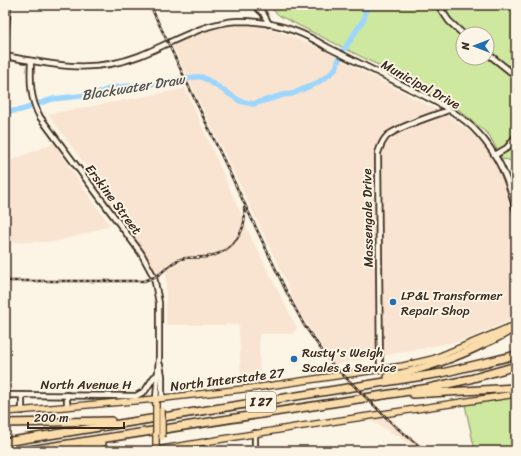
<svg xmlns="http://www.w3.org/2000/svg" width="521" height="456" viewBox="0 0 521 456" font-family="Sriracha,sans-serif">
  <rect width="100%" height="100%" fill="#fcf5e5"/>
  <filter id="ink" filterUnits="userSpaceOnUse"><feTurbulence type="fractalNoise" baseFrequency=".025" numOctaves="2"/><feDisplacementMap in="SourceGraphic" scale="8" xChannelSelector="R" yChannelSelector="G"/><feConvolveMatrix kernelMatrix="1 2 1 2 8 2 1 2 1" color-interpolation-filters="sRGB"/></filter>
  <g filter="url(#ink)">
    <g fill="#f9e4d1">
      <polygon points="227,25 258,25 290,36 315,46 452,118 471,133 491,153 502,174 512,211 516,229 516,318 465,340 335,365 300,314 278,264 172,45 204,31"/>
      <polygon points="185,88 252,239 297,328 293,334 259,334 260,383 241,385 239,325 166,325 166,270 156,277 149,261 140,248 104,201 97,181 48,114 158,94"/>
      <polygon points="54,143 84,189 110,225 85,234 53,242 9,242 5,201 5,163"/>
      <polygon points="388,416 407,434 431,451 417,451 401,438 371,421 370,419"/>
    </g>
    <g fill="#cee89f" stroke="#84895e" fill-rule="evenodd">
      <path d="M267,5H516V165L515,162L512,163L509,160L502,159L489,135L458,109L416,84L280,16ZM463,34H487V58H463Z"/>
      <polygon points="516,397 516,451 475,451 465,405"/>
    </g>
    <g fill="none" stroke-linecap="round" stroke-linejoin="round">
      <g stroke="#9dd6fd" stroke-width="5.5">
        <polyline points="37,104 53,99 97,94 111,88 158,83 195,77 202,77 209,81 240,101 253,104 283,95 292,94 317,83 329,75 336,68 340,56 364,19 366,10 364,5"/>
        <polyline points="5,112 21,110 33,106"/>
      </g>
      <g stroke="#3b2a1e" stroke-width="8">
        <g id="minor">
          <polyline points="254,5 263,13 269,24"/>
          <polyline points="438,5 449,21 463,34"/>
          <polyline points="5,41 8,5"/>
          <polyline points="487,53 516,76"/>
          <path d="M5,56C53,65 92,74 139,56C172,43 202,23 238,21C257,21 277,24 295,31C306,35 317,41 327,47C347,57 367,67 387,77C418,94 455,107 479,134C499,156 510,182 516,212"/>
          <path d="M31,61C30,81 30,99 40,117L141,253L154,277L159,303V358L156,399"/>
          <polyline points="495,155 507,148 516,136"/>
          <polyline points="160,365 162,376 162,398"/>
          <path d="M380,370L378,153C380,147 382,141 387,136C397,127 435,115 449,110"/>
          <polyline points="5,395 136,396 145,391 154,377 157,375"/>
          <polyline points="67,395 67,406"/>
          <polyline points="22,411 22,395"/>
          <polyline points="207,451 207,441"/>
          <polyline points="255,451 255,433"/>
        </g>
      </g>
      <g stroke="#3b2a1e" stroke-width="8">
        <g id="major">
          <polyline points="156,399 156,411"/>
          <polyline points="5,412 156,399 261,387 403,366 433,359 510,327"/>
          <polyline points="156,434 156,451"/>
          <polyline points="150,451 296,427 516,394"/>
        </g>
      </g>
      <g stroke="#3b2a1e" stroke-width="10">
        <g id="highway">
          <path d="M388,377C423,369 454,359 485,343C496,338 507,334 515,326"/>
          <polyline points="413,394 516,388"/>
          <polyline points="5,423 111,421"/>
          <polyline points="5,442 442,373 516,355"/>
          <polyline points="23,451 429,388 470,379 516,366"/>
          <polyline points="74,451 102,443"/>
        </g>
      </g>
      <use href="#minor" stroke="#fcf5e5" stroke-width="4.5"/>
      <use href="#major" stroke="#faddab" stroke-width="5.5"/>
      <use href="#highway" stroke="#faddab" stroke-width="7"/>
      <g stroke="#3b2a1e" stroke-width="2.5">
        <g id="rail">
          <polyline points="150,5 287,293 304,325 331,363 395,426 425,451"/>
          <path d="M5,281H144C150,279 156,277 161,273C168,267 172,262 181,259C191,256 201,259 211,256C233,251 248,230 244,208"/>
        </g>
      </g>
      <use href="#rail" stroke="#fcf5e5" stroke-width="1" stroke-dasharray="3" stroke-linecap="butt"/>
      <g stroke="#3b2a1e" stroke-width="8" stroke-linecap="butt">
        <g id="major-bridge">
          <polyline points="162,410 162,437"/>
          <polyline points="156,411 156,434"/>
        </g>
      </g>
      <use href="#major-bridge" stroke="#faddab" stroke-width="5.5"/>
    </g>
  </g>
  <g fill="#1f6fb2" stroke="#fcf5e5" stroke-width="1.5">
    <circle cx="393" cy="302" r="4"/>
    <circle cx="294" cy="359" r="4"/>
  </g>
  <g text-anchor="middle" stroke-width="4" stroke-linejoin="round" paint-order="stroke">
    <rect fill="#fcf5e5" stroke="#75675a" stroke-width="1" x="246" y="392" width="30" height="20" rx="3"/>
    <g font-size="12" font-weight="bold" fill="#3b2a1e">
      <text x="261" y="406">I 27</text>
    </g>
    <g font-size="13" fill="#3b2a1e" stroke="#fcf5e5">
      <text transform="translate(421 84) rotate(29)" y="5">Municipal Drive</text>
      <text transform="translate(114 199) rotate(53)" y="5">Erskine Street</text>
      <text transform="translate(367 218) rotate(-91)" y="5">Massengale Drive</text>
      <text transform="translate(227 379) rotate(-7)" y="5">North Interstate 27</text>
      <text x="86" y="389">North Avenue H</text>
    </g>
    <g font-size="13" fill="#3b2a1e" stroke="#fcf5e5" text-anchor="start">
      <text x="401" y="300">LP&amp;L Transformer<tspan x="401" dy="15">Repair Shop</tspan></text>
      <text x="302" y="357">Rusty's Weigh<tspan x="302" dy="15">Scales &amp; Service</tspan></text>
    </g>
    <g font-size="14" font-style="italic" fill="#545556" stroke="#fcf5e5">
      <text transform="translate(133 87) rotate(-9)" y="5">Blackwater Draw</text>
    </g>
  </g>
  <rect width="521" height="456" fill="none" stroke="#fcf5e5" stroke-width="20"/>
  <rect x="10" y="10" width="501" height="436" fill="none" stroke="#3b2a1e" stroke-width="1.5" filter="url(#ink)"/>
  <g transform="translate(475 46) rotate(270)"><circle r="19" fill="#fcf5e5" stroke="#afa495"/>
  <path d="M0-3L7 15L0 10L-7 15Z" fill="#1f6fb2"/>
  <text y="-6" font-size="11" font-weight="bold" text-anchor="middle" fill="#3b2a1e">N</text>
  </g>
  <path d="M28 422v6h96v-6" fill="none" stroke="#3b2a1e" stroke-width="2"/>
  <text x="34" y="422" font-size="12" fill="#3b2a1e" stroke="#fcf5e5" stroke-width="3" paint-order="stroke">200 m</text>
</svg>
